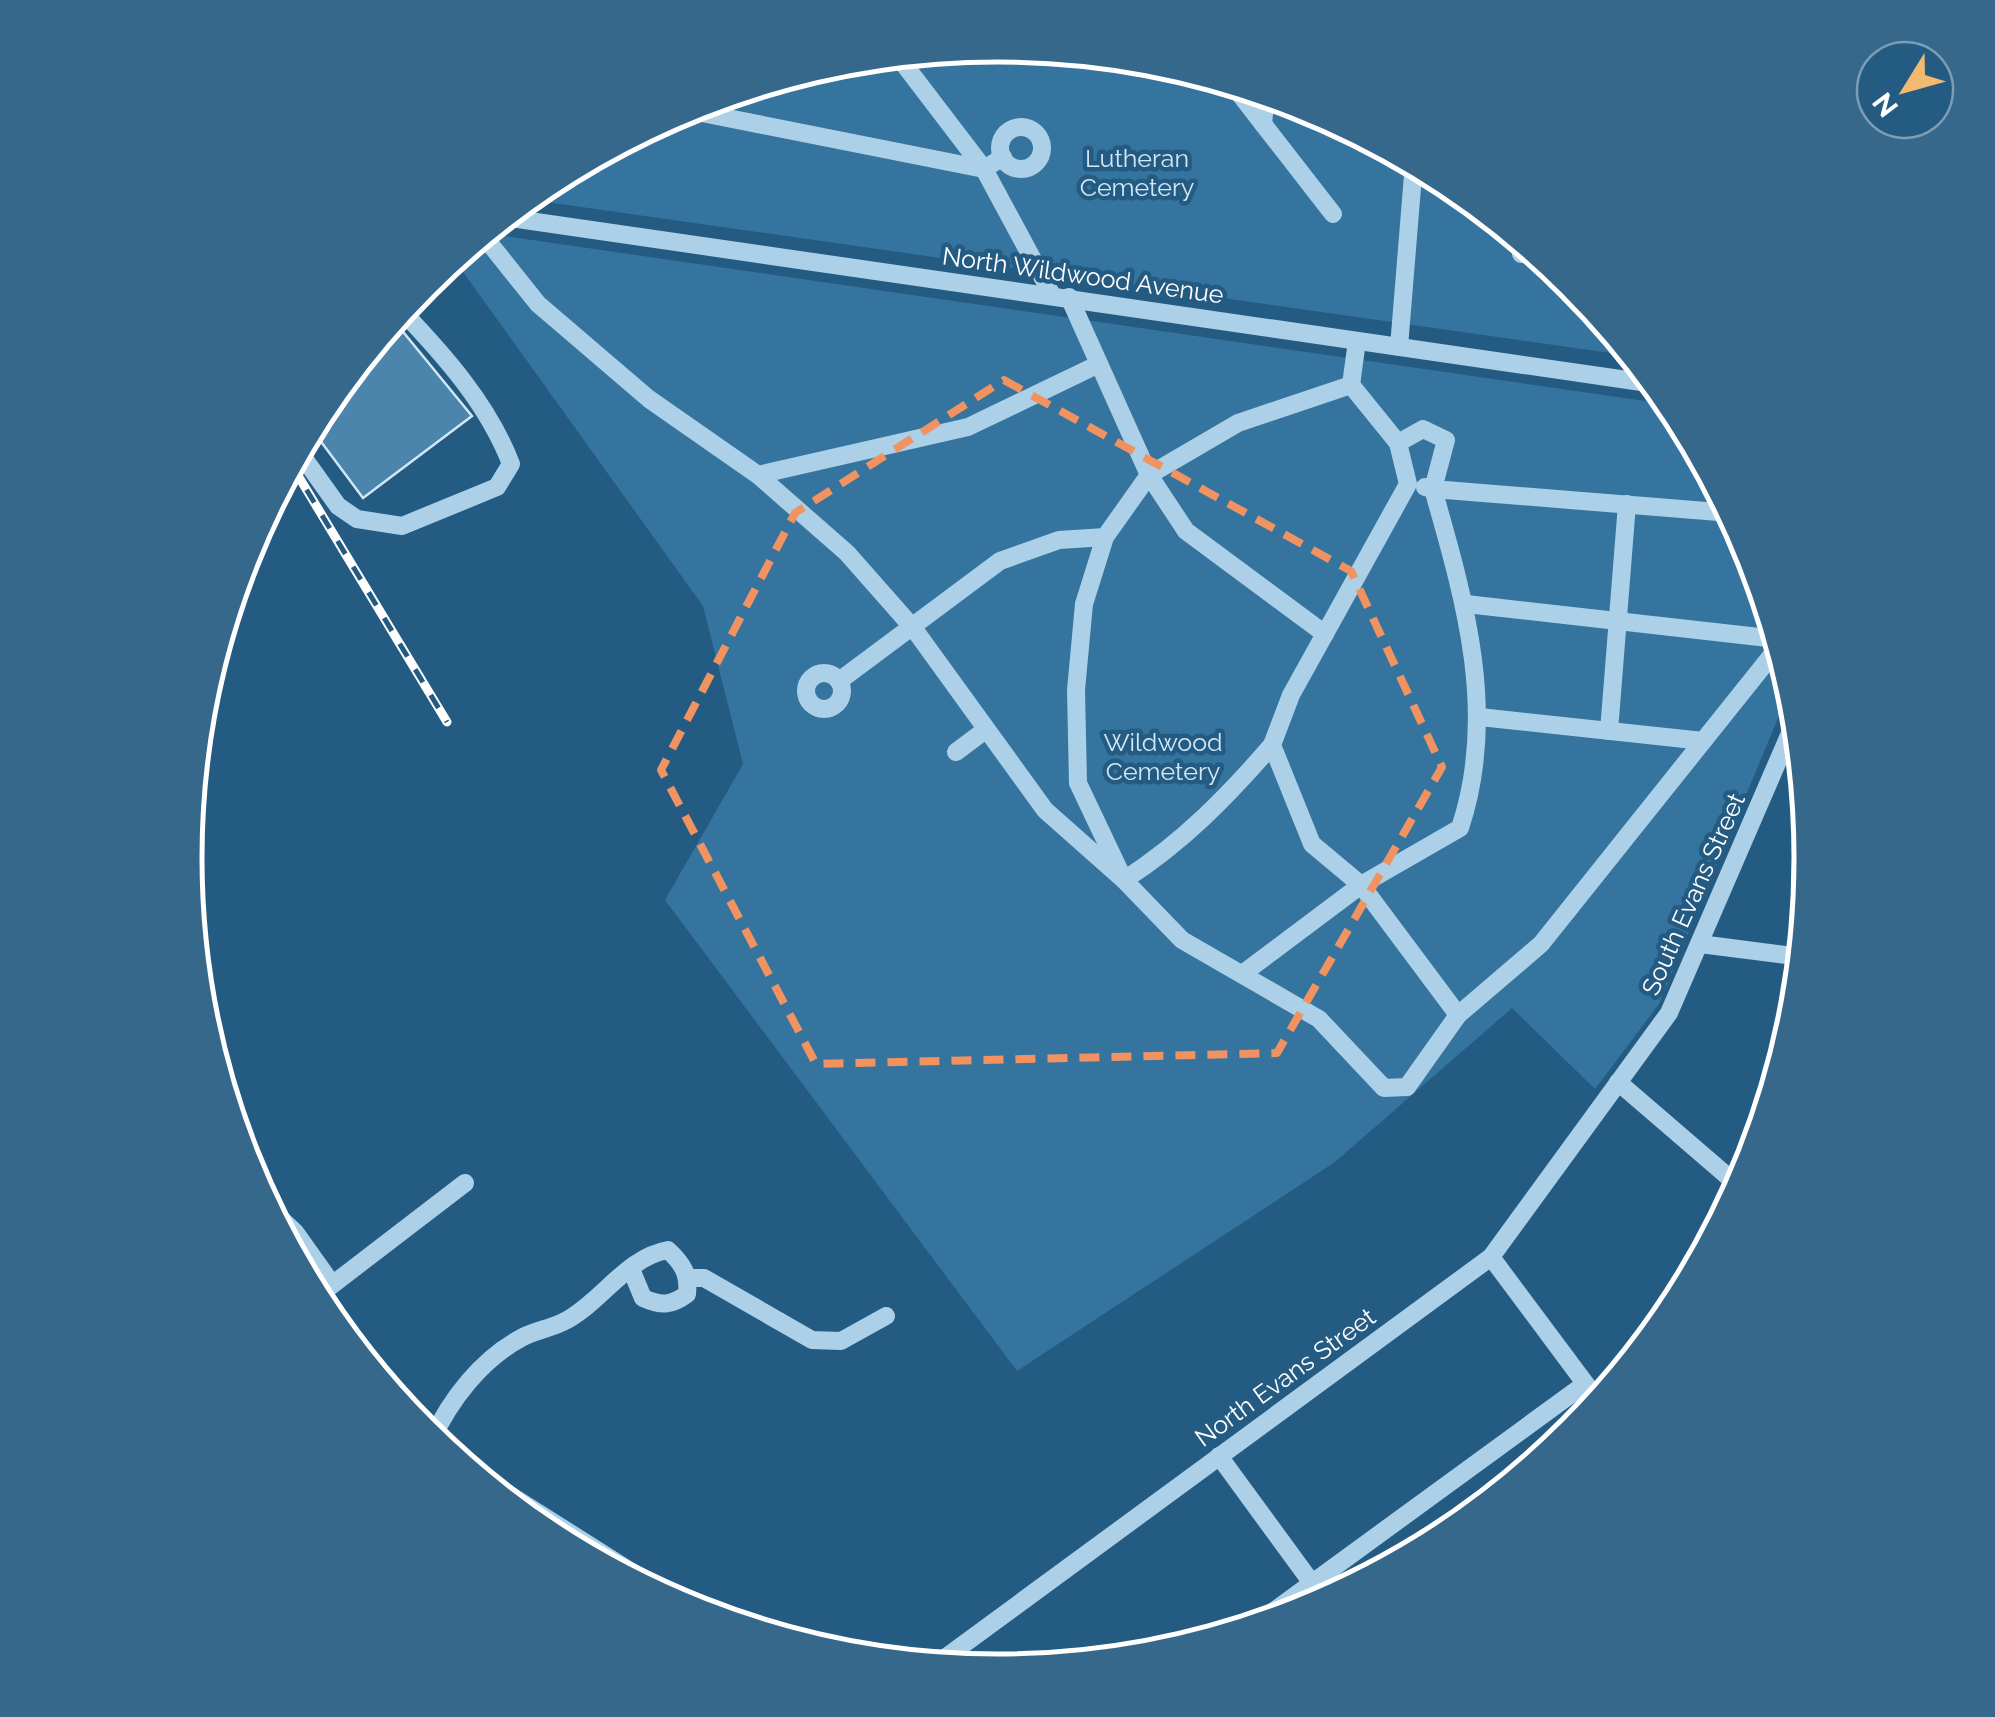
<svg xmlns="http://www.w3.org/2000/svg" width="1995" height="1717" viewBox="0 0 1995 1717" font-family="Raleway,sans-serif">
  <rect width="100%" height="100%" fill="#245b82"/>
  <g fill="#34749e">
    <path d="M998,45L1157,61L1309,107L1450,182L1573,284L1632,356L525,199C604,134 738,83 838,61C889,50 946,50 998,45Z"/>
    <polygon points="484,233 1673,405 1749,548 1791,687 1659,1004 1595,1089 1512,1008 1335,1162 1017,1371 665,900 743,764 703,606 453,258"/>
  </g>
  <polygon fill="#4c85ab" stroke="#d0e7f6" stroke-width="2.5" points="395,322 472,416 363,498 310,427 321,406"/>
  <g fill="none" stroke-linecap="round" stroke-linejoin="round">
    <g stroke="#acd0e7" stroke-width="18">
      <polyline points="897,55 984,169 1052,295"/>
      <polyline points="1232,84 1333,214"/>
      <polyline points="682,109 984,169 1003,157"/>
      <polyline points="1263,124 1266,94"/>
      <circle cx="1021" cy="148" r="21"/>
      <polyline points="503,217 1655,384"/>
      <polyline points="482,234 538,304 649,399 758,475 847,553 914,629 1045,810 1124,880 1182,940 1319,1019 1384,1088 1407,1087 1458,1015 1541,944 1779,646"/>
      <polyline points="1521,254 1522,241"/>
      <polyline points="1069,297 1149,475 1186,531 1325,634"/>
      <polyline points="1399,347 1414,163"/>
      <polyline points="1351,385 1398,443"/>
      <path d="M298,450L338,506L357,519L402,526L497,487L511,464C488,404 444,355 401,310"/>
      <polyline points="758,475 968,427 1099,364"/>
      <polyline points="1466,604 1777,639"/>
      <circle cx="824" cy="691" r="18"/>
      <polyline points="839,681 1000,561 1059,540 1105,537"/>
      <polyline points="1480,717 1703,741"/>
      <polyline points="1609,731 1627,504"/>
      <path d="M1272,745C1227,797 1182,843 1124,880L1078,783L1076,690L1084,604L1105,537L1149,475L1238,423L1351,385L1357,341"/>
      <polyline points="956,752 984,731"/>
      <polyline points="1700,944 1801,957"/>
      <path d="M1245,972L1361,885L1460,828C1498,714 1465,601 1433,489L1425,487"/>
      <polyline points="1458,1015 1361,885 1312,844 1272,745 1291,695 1408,484 1398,443 1423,429 1446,440 1433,489 1731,513"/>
      <polyline points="1618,1082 1740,1187"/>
      <polyline points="264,1203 295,1232 332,1284"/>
      <polyline points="1491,1257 1599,1402"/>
      <polyline points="689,1278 704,1278 812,1340 841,1341 886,1316"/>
      <polyline points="315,1298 465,1183"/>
      <path d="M431,1441C450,1400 481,1359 523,1337C537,1330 553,1328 567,1320C603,1300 627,1257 668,1250C683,1264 689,1274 687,1294C671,1306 661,1306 643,1298L631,1269"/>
      <polyline points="1219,1456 1325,1601"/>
      <polyline points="453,1459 698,1614"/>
      <polyline points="1252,1627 1585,1384"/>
      <polyline points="934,1666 1491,1257 1669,1013 1797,717"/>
    </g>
    <g stroke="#fff" stroke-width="9">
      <polyline id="rail" points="291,464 447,722"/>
    </g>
    <use href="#rail" stroke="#245b82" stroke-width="5" stroke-dasharray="15" stroke-linecap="butt"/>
  </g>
  <path fill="none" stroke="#f09361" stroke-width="8" stroke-dasharray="20 12" stroke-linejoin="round" d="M1004,380L1351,571L1442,767L1277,1053L816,1064L661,770L795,513Z"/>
  <g text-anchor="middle" stroke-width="9" stroke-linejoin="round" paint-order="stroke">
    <g font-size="25" fill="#d0e7f6" stroke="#245b82">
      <text x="1137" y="167">Lutheran<tspan x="1137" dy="29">Cemetery</tspan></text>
      <text x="1163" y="751">Wildwood<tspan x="1163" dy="29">Cemetery</tspan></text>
    </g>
    <g font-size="25" fill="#fff" stroke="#245b82">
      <text transform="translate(1083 275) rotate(8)" y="9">North Wildwood Avenue</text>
      <text transform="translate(1693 894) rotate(-66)" y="9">South Evans Street</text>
      <text transform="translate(1285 1377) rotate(-36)" y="9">North Evans Street</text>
    </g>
  </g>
  <path d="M0 0H1995V1717H0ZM202 858a796 796 0 1 1 1592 0a796 796 0 1 1-1592 0Z" fill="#36688c" fill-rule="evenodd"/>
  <path fill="none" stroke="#fff" stroke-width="5" d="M202 858a796 796 0 1 1 1592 0a796 796 0 1 1-1592 0Z"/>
  <g transform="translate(1905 90) rotate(233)"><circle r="48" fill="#245b82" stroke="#7c9db4" stroke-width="2.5"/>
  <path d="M0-8L18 38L0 25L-18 38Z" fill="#f2b970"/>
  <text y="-15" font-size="28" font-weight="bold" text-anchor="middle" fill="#ffffff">N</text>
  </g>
</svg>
